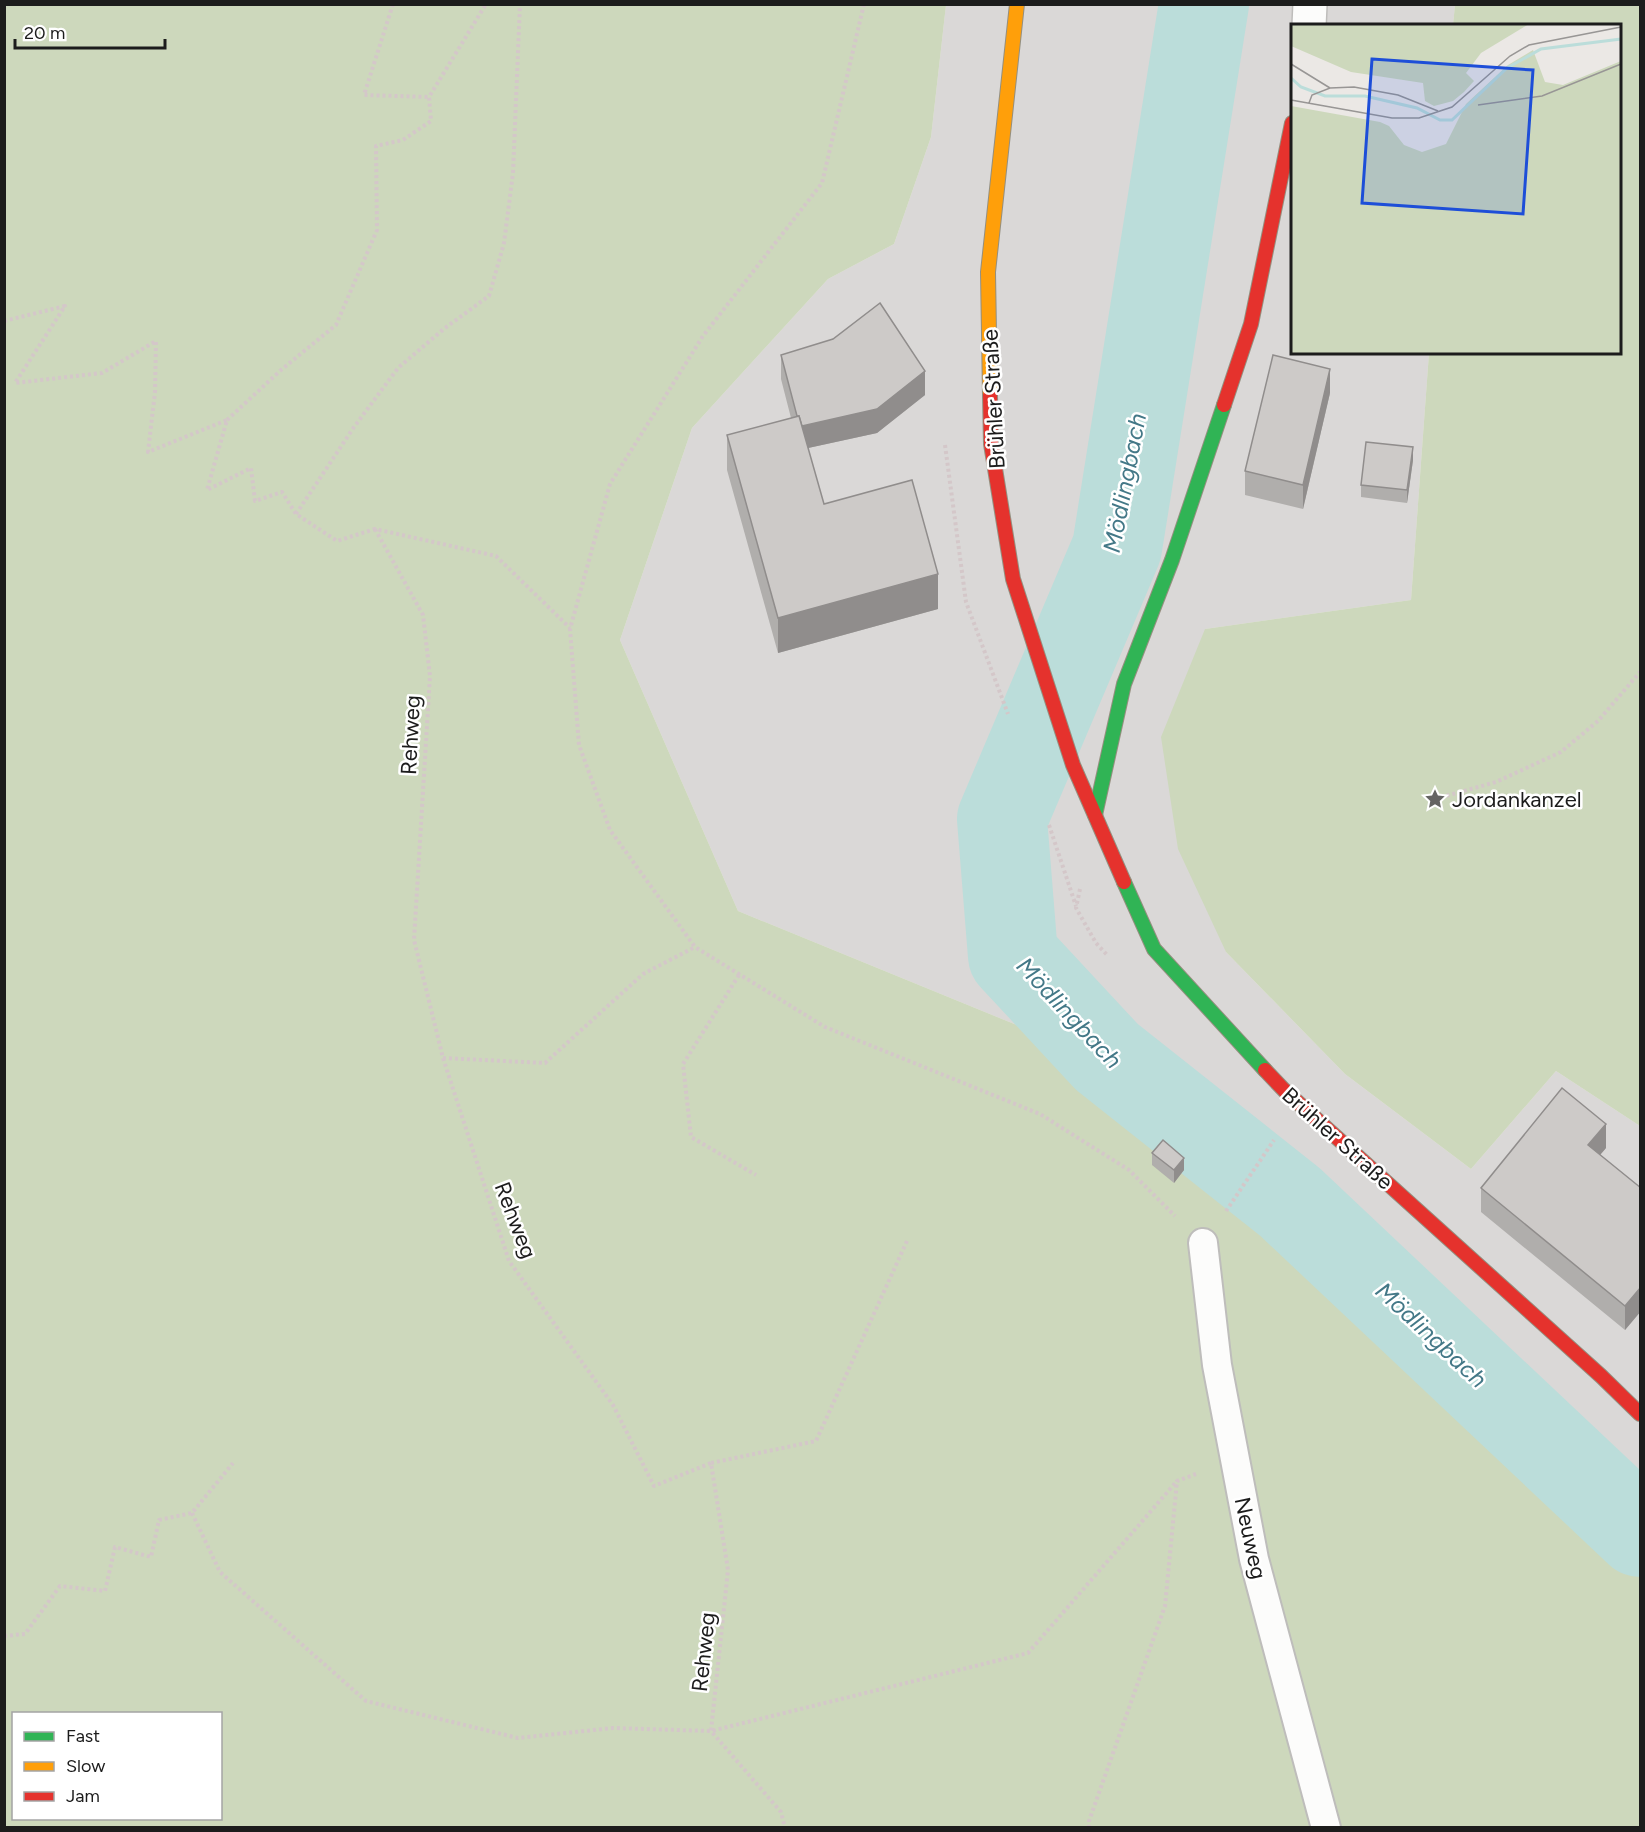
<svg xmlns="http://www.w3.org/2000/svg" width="1645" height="1832" viewBox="0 0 1645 1832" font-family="Figtree,sans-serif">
  <rect width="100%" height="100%" fill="#ebe8e5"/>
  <polygon fill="#dad8d7" points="946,5 1455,5 1453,25 1292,26 1292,352 1429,353 1411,600 1205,629 1226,952 1345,1074 1471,1169 1556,1071 1640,1126 1640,1512 1200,1100 738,911 620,640 692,428 828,279 894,244 931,137"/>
  <g fill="#cdd8bc" fill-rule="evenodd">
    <path d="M5,5H946L931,137L894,244L828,279L692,428L620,640L738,911L1200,1100L1640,1512V1827L5,1828ZM14,1714H220V1818H14Z"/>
    <polygon points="1455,5 1640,5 1640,1126 1556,1071 1471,1169 1345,1074 1226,952 1178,849 1161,737 1205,629 1411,600 1429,353 1620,352 1620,26 1453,25"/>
  </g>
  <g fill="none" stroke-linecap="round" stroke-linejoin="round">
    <polyline stroke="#bbddda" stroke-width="90" points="1204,4 1117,548 1002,819 1013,956 1107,1057 1290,1202 1640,1532"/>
    <g stroke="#bebdbb" stroke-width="32">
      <polyline id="lane" points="1203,1243 1217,1365 1254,1559 1326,1828"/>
    </g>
    <g stroke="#bebdbb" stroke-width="36">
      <polyline id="street" points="1309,26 1310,4"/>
    </g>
    <g stroke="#948f7f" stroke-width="16">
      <g id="fast">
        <polyline points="1095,815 1124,684 1172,560 1224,405"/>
        <polyline points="1124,882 1154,949 1265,1070"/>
      </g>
    </g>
    <g stroke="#948f7f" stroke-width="16">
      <polyline id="slow" points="990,395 988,272 1017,4"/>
    </g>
    <g stroke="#948f7f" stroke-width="16">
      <g id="jam">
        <polyline points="990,395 991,444 1013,579 1073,765 1124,882"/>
        <polyline points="1224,405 1251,324 1292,123"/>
        <polyline points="1265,1070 1284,1090 1601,1376 1640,1414"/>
      </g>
    </g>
    <g stroke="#d4c7c9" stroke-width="4" stroke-dasharray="3 3" stroke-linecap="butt">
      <polyline points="393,4 364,95 429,97"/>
      <polyline points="864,4 822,183 703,336 610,484 570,629 579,745 610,830 695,947 825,1027 1040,1114 1129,1170 1175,1216"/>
      <polyline points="4,321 65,306 15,383 102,373 156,341 155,392 148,452 227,420 207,490 251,468 255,501 282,492 296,514 337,541 375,529 496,556 570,628"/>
      <polyline points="227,420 281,370 336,325 377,230 376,146 403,140 431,121 429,97 486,4"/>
      <polyline points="945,445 966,602 1008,714"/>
      <polyline points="296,514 354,427 398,368 445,328 489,296 504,243 513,173 520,4"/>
      <polyline points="375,529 423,615 430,676 414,940 443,1058 509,1261 613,1405 654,1486 711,1463 728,1570 711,1731 781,1812 785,1828"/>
      <polyline points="1435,799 1496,782 1561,752 1598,721 1640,672"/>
      <polyline points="1049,825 1076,906"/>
      <polyline points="1080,889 1076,908 1096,943 1108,956"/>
      <polyline points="739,975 683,1064 691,1137 756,1175"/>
      <polyline points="443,1058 545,1063 643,974 695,947"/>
      <polyline points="1226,1211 1274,1140"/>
      <polyline points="711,1463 816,1441 907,1241"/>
      <polyline points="192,1513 220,1572 366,1701 518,1738 613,1728 711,1731 1028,1653 1177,1481"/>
      <polyline points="4,1636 25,1634 60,1586 105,1591 115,1547 151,1557 159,1520 192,1513 233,1463"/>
      <polyline points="1089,1828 1089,1821 1165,1606 1177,1481 1196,1474"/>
    </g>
    <use href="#lane" stroke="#fcfcfb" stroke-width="28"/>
    <use href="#street" stroke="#fcfcfb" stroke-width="33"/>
    <use href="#fast" stroke="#30b455" stroke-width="14"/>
    <use href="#slow" stroke="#ff9f0a" stroke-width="14"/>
    <use href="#jam" stroke="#e5322d" stroke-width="14"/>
  </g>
  <g fill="#b0aeac">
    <polygon points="781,355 925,395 877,433 808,448 824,504 938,609 778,653 727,470 727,435 791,418 781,379"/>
    <polygon points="1330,393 1303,509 1245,495 1245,471"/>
    <polygon points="1413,460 1407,503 1361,497 1361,485"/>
    <polygon points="1606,1148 1600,1155 1641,1188 1641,1311 1625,1330 1481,1212 1481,1188"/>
    <polygon points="1152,1153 1184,1170 1174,1183 1152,1165"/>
  </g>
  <g fill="#908d8c">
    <polygon points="1330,369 1330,393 1303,509 1303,485"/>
    <polygon points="925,371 925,395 877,433 799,450 799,426"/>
    <polygon points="1413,447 1413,460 1407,503 1407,490"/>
    <polygon points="938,574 938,609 778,653 778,618"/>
    <polygon points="1606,1124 1606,1148 1588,1169 1588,1145"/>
    <polygon points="1184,1158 1184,1170 1174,1183 1174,1170"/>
    <polygon points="1641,1287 1641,1311 1625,1330 1625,1306"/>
  </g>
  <g fill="#cdcac8" stroke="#908d8c" stroke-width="1.5">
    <polygon points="880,303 925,371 877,409 802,426 799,416 797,416 781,355 833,339"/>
    <polygon points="1273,355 1330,369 1303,485 1245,471"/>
    <polygon points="799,416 824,504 912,480 938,574 778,618 727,435"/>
    <polygon points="1366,442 1413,447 1407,490 1361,485"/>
    <polygon points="1562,1088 1606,1124 1588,1145 1641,1188 1641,1287 1625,1306 1481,1188"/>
    <polygon points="1163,1140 1184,1158 1174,1170 1152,1153"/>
  </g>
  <defs>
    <g id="sight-bare" transform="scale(1.62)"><path d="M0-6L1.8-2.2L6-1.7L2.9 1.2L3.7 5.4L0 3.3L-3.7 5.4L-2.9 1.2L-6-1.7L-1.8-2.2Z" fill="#646362" stroke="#fff" stroke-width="2.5" paint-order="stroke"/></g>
  </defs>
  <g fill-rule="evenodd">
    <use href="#sight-bare" x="1435" y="799"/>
  </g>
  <g text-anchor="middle" stroke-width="5" stroke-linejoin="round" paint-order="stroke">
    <g font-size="22" fill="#1c1c1c" stroke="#fff">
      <text transform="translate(993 399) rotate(-93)" y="8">Brühler Straße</text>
      <text transform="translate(410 735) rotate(-87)" y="8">Rehweg</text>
      <text transform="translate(1338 1138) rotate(42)" y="8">Brühler Straße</text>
      <text transform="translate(516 1220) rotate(69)" y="8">Rehweg</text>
      <text transform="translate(1251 1538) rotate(78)" y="8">Neuweg</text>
      <text transform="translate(703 1652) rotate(-84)" y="8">Rehweg</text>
    </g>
    <g font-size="22" fill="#1c1c1c" stroke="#fff" text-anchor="start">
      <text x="1452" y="807">Jordankanzel</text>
    </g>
    <g font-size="24" font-style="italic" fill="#437887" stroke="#fff">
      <text transform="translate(1125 483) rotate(-79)" y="8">Mödlingbach</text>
      <text transform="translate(1069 1013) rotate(47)" y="8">Mödlingbach</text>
      <text transform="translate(1431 1335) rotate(43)" y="8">Mödlingbach</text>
    </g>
  </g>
  <g transform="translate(1291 24)">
    <rect width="330" height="330" fill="#ebe8e5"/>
    <path d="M0,0H238L190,29L175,49L183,57L173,68L162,77L143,82L134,77L132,59L60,48L0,22ZM242,26L254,58L272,61L330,37V330H0V82L89,98L98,102L113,121L131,128L155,120L175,80L217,41Z" fill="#cdd8bc"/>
    <path fill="none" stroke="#bbddda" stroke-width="3" d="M0,54L10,63L34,72H74L126,84L149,96H161L216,44L250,25L330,15"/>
    <path fill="none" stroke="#989695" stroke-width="1.5" d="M0,40L39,64M0,76L101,94H128L161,83L219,32L238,21L330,3M18,79L21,71L39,64L63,63L107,71L147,87M187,81L251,72L330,40"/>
    <path fill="#1d4ed8" fill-opacity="0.15" stroke="#1d4ed8" stroke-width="3" d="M81,35L242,46L232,190L71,179Z"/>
    <rect width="330" height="330" fill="none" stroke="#1c1c1c" stroke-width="3"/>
  </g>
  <rect width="1645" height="1832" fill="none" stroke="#1c1c1c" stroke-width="12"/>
  <rect x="12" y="1712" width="210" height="108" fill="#ffffff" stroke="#a4a4a4" stroke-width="1.5"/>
  <rect x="24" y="1732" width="30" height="9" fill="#30b455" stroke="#a4a4a4" stroke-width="1.5"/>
  <text x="66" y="1742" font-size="18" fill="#1c1c1c">Fast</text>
  <rect x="24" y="1762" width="30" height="9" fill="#ff9f0a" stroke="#a4a4a4" stroke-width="1.5"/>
  <text x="66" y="1772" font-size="18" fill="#1c1c1c">Slow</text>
  <rect x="24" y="1792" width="30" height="9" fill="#e5322d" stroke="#a4a4a4" stroke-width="1.5"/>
  <text x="66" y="1802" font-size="18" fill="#1c1c1c">Jam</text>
  <path d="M15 39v9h150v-9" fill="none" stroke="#1c1c1c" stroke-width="3"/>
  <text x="24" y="39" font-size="18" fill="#1c1c1c" stroke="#ffffff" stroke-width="4.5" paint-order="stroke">20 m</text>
</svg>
